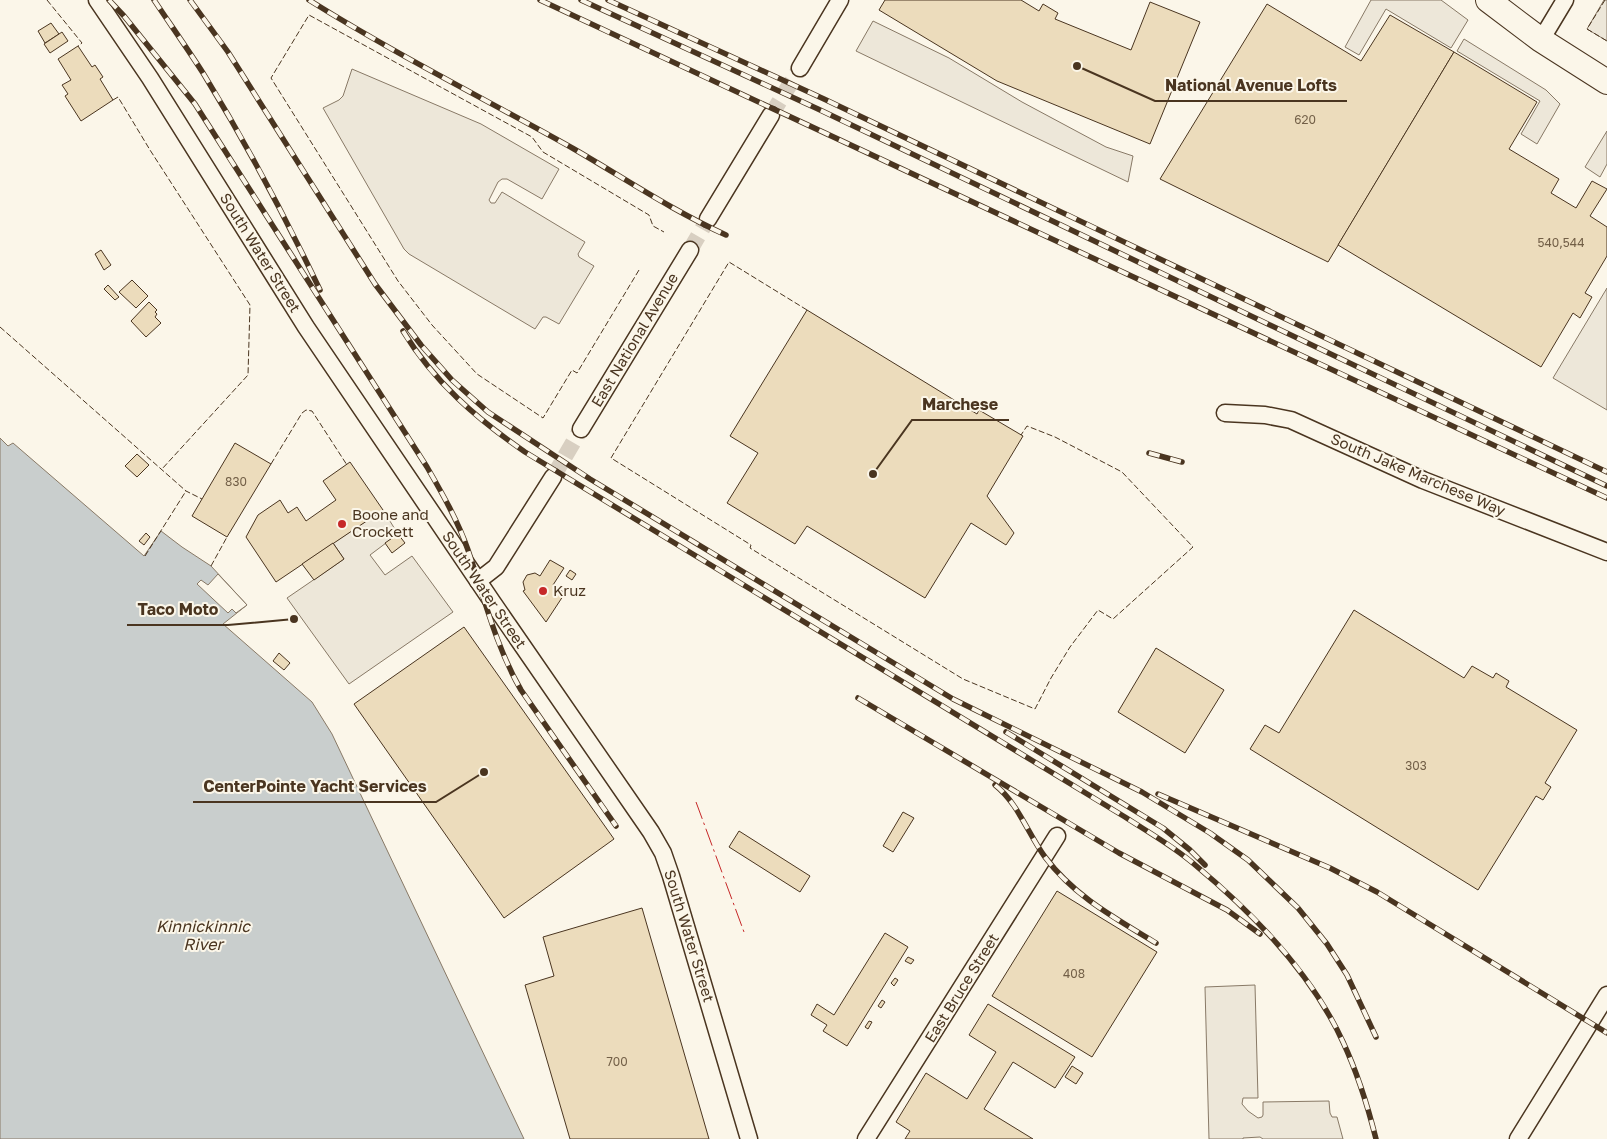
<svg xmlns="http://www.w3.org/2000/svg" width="1607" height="1139" viewBox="0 0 1607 1139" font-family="'Golos Text',sans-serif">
  <rect width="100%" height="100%" fill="#fbf6e9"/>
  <g fill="#ede7d9" stroke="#887966">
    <polygon points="1371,0 1441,0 1468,20 1451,48 1386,9 1359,55 1345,47"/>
    <polygon points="1604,0 1607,0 1607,41 1587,29"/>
    <polygon points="873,21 949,58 1022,102 1106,147 1133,156 1128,182 856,51"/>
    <polygon points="1464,39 1546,90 1560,104 1537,144 1521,134 1540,101 1457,51"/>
    <polygon points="352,69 481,124 559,169 542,199 507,179 502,179 498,182 489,200 491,203 495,203 502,192 585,242 578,254 579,257 594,266 559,324 546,317 543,317 535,329 409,254 404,249 323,108 339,100 343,96"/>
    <polygon points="1607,131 1607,164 1600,177 1585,167"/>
    <polygon points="1607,288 1607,410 1553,378"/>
    <polygon points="383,510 398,534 370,555 385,575 412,556 453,612 349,684 287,598 344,559 333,543"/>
    <polygon points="1255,985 1258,1098 1243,1098 1242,1104 1248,1111 1258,1118 1262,1117 1263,1115 1263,1102 1329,1101 1330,1113 1332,1117 1337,1117 1343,1139 1263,1139 1260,1137 1243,1138 1243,1139 1209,1139 1205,987"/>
  </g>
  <polygon fill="#c9cecd" stroke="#887966" points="0,438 8,446 13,443 144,556 161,531 182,547 211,566 247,605 223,624 312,702 332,734 524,1139 0,1139"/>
  <polygon fill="#fbf6e9" stroke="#887966" points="218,574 247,605 236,613 232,609 228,613 197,584 201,580 208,585"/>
  <g fill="#ecdcbc" stroke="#4a3520">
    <polygon points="885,0 1021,0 1039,11 1043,4 1058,13 1055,19 1131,50 1150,2 1200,22 1150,144 997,81 879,10"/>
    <polygon points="1267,4 1361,61 1390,15 1454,52 1328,262 1160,179"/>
    <polygon points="51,23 59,34 45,43 38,31"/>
    <polygon points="62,32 68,41 50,53 44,44"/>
    <polygon points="78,46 92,67 95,65 103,77 100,79 113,100 81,121 65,96 68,94 62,85 71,80 58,59"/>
    <polygon points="1454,52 1537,102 1509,149 1559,179 1551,193 1576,208 1592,181 1607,189 1590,216 1607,227 1607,256 1585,293 1592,297 1580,318 1573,313 1541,367 1338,245"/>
    <polygon points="101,250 111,265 104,270 95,254"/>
    <polygon points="132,280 148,296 136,308 119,292"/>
    <polygon points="108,285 119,297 115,300 104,289"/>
    <polygon points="149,302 157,310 155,312 157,314 155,317 161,323 146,337 131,321"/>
    <polygon points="807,310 977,414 979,410 1023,436 987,496 1014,533 1006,545 971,523 925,598 807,526 795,544 727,503 758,453 730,436"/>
    <polygon points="235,443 271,464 227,537 192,516"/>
    <polygon points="137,454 149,465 137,477 125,466"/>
    <polygon points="350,462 383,510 276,582 246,537 258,515 280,500 288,513 297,507 306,521 336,500 323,481"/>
    <polygon points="146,533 150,537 144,545 139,541"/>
    <polygon points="398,534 405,543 392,553 385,543"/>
    <polygon points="333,543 344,559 314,580 302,564"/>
    <polygon points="550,560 564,568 553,585 565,593 546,622 523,591 525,590 523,582 527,575 535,573 540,576"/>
    <polygon points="570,570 576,574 572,580 566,576"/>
    <polygon points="1354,610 1464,678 1472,666 1493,678 1496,673 1509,681 1506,687 1577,730 1545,783 1551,787 1543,800 1536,796 1478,890 1250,749 1265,725 1279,733"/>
    <polygon points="464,627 614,839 504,918 354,704"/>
    <polygon points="1156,648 1224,690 1185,753 1118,712"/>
    <polygon points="279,653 290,663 284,670 273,661"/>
    <polygon points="903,812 914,818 893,852 883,846"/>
    <polygon points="739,831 810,876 800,892 729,847"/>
    <polygon points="1057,891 1157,952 1092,1057 992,996"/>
    <polygon points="642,908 709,1139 570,1139 525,985 554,976 543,937"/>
    <polygon points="885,933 908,947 847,1046 823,1031 827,1025 811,1015 817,1004 834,1015"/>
    <polygon points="908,957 914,960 911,964 905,961"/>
    <polygon points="895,978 898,980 894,986 891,983"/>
    <polygon points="882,1000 885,1002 881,1008 878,1006"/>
    <polygon points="988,1004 1075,1057 1055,1088 1013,1062 984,1109 1033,1139 905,1139 910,1131 896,1122 926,1073 967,1099 996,1052 969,1035"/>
    <polygon points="869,1021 872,1022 868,1029 865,1027"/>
    <polygon points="1072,1066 1083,1073 1076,1084 1065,1077"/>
  </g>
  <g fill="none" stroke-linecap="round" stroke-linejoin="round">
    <g stroke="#d8cfc1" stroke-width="16" stroke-dasharray="16 8" stroke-linecap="butt">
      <polyline points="771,115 800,68"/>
      <polyline points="690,250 708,219"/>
      <polyline points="553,477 581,429"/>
    </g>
    <g stroke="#4a3520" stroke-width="19">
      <g id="street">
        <polyline points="97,0 150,78 306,327 493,603 651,832 663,853 671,876 749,1139"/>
        <polyline points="1541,40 1565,0"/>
        <polyline points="800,68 840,0"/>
        <polyline points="708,219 771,115"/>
        <polyline points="1225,413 1265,415 1291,420 1423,480 1607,552"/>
        <polyline points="581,429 690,250"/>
        <polyline points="478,581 496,567 553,477"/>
        <polyline points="866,1139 1057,836"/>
        <polyline points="1518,1139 1607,995"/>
      </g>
    </g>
    <g stroke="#4a3520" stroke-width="26">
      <polyline id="secondary" points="1488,0 1541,40 1607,82"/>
    </g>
    <use href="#street" stroke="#fbf6e9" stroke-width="16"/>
    <use href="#secondary" stroke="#fbf6e9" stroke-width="24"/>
    <g stroke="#4a3520" stroke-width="5.5">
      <g id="rail">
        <path d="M109,0L124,16L195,104L427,467C442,493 458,521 468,550C484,597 496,647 521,690L616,826"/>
        <path d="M154,0C170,24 187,48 203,73C246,143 285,216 320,290"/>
        <polyline points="190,0 228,52 375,284 421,345 452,380 488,412 590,479 953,699 1142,792 1210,833 1248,860 1298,908 1327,944 1347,975 1376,1037"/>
        <path d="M309,0C395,54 485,99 574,149C624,178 673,211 726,235"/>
        <polyline points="540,0 1607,498"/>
        <polyline points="581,0 818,109 1607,486"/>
        <polyline points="608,0 824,99 1607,472"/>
        <path d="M403,331C434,382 477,419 525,452L1125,817C1148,832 1173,846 1194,864C1253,913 1311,972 1343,1042C1357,1072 1368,1107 1376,1139"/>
        <polyline points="1149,453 1182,462"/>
        <polyline points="858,698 1119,853 1227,910 1260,934"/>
        <polyline points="1006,732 1163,828 1190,850 1205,865"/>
        <path d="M995,785C1018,803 1028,834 1045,857C1074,896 1115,918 1156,943"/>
        <polyline points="1158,794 1330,868 1377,892 1607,1033"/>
      </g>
    </g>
    <use href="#rail" stroke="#fbf6e9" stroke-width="4" stroke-dasharray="11" stroke-linecap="butt"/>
    <g stroke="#4a3520" stroke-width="1" stroke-dasharray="6 2.5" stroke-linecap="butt">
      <polyline points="47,0 82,43 78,46"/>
      <polyline points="1605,0 1587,29 1607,41"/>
      <polyline points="113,100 118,97 150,150 250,305 248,375 162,469"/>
      <polyline points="639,270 577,373 572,370 543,418 477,374 432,325 398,281 271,78 309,15 532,137 543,152 649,215 653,226 664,232"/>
      <polyline points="807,310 729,262 611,458 751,545 750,548 963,679 1035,709 1051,678 1070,647 1098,610 1113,619 1193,547 1122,472 1055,437 1027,426 1021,435"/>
      <polyline points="0,327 186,491 202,499"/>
      <polyline points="271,464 302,413 306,410 312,411 347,465"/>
      <polyline points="145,556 186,491"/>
      <polyline points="211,566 227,537"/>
    </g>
    <polyline stroke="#c62828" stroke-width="1" stroke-dasharray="18 4 2.5 4" stroke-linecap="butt" points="696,802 744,932"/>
  </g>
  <g fill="#c62828" stroke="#fbf6e9" stroke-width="2">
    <circle cx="342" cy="524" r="5"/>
    <circle cx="543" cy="591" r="5"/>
  </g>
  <g text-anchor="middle" stroke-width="4" stroke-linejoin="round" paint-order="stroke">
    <g font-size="12" fill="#725f47">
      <text x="1305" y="124">620</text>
      <text x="1561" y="247">540,544</text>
      <text x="236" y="486">830</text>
      <text x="1416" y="770">303</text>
      <text x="1074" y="978">408</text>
      <text x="617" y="1066">700</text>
    </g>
    <g font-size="15" fill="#4a3520" stroke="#fbf6e9">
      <text transform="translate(260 253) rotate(58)" y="5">South Water Street</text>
      <text transform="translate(635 340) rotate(-59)" y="5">East National Avenue</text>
      <text transform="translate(1418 475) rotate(23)" y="5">South Jake Marchese Way</text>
      <text transform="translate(484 590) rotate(56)" y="5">South Water Street</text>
      <text transform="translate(689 936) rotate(73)" y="5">South Water Street</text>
      <text transform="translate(962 988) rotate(-58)" y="5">East Bruce Street</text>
    </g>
    <g font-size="15" fill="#4a3520" stroke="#fbf6e9" text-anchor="start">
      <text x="352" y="520">Boone and<tspan x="352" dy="17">Crockett</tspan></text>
      <text x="553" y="596">Kruz</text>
    </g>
    <g font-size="16" font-style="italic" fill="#4a3520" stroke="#fbf6e9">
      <text x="203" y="932">Kinnickinnic<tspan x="203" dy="18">River</tspan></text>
    </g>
  </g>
  <path fill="none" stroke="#4a3520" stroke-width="2" d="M1077 66L1155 101H1347M873 474L912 420H1009M294 619L228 625H127M484 772L436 802H193"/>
  <g fill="#4a3520" stroke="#fbf6e9" stroke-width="2">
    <circle cx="1077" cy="66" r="5"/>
    <circle cx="873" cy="474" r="5"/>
    <circle cx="294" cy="619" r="5"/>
    <circle cx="484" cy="772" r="5"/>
  </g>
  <g font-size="16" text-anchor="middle" font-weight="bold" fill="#4a3520" stroke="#fbf6e9" stroke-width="4" stroke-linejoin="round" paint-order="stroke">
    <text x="1251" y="91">National Avenue Lofts</text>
    <text x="960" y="410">Marchese</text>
    <text x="178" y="615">Taco Moto</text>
    <text x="315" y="792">CenterPointe Yacht Services</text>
  </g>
</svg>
